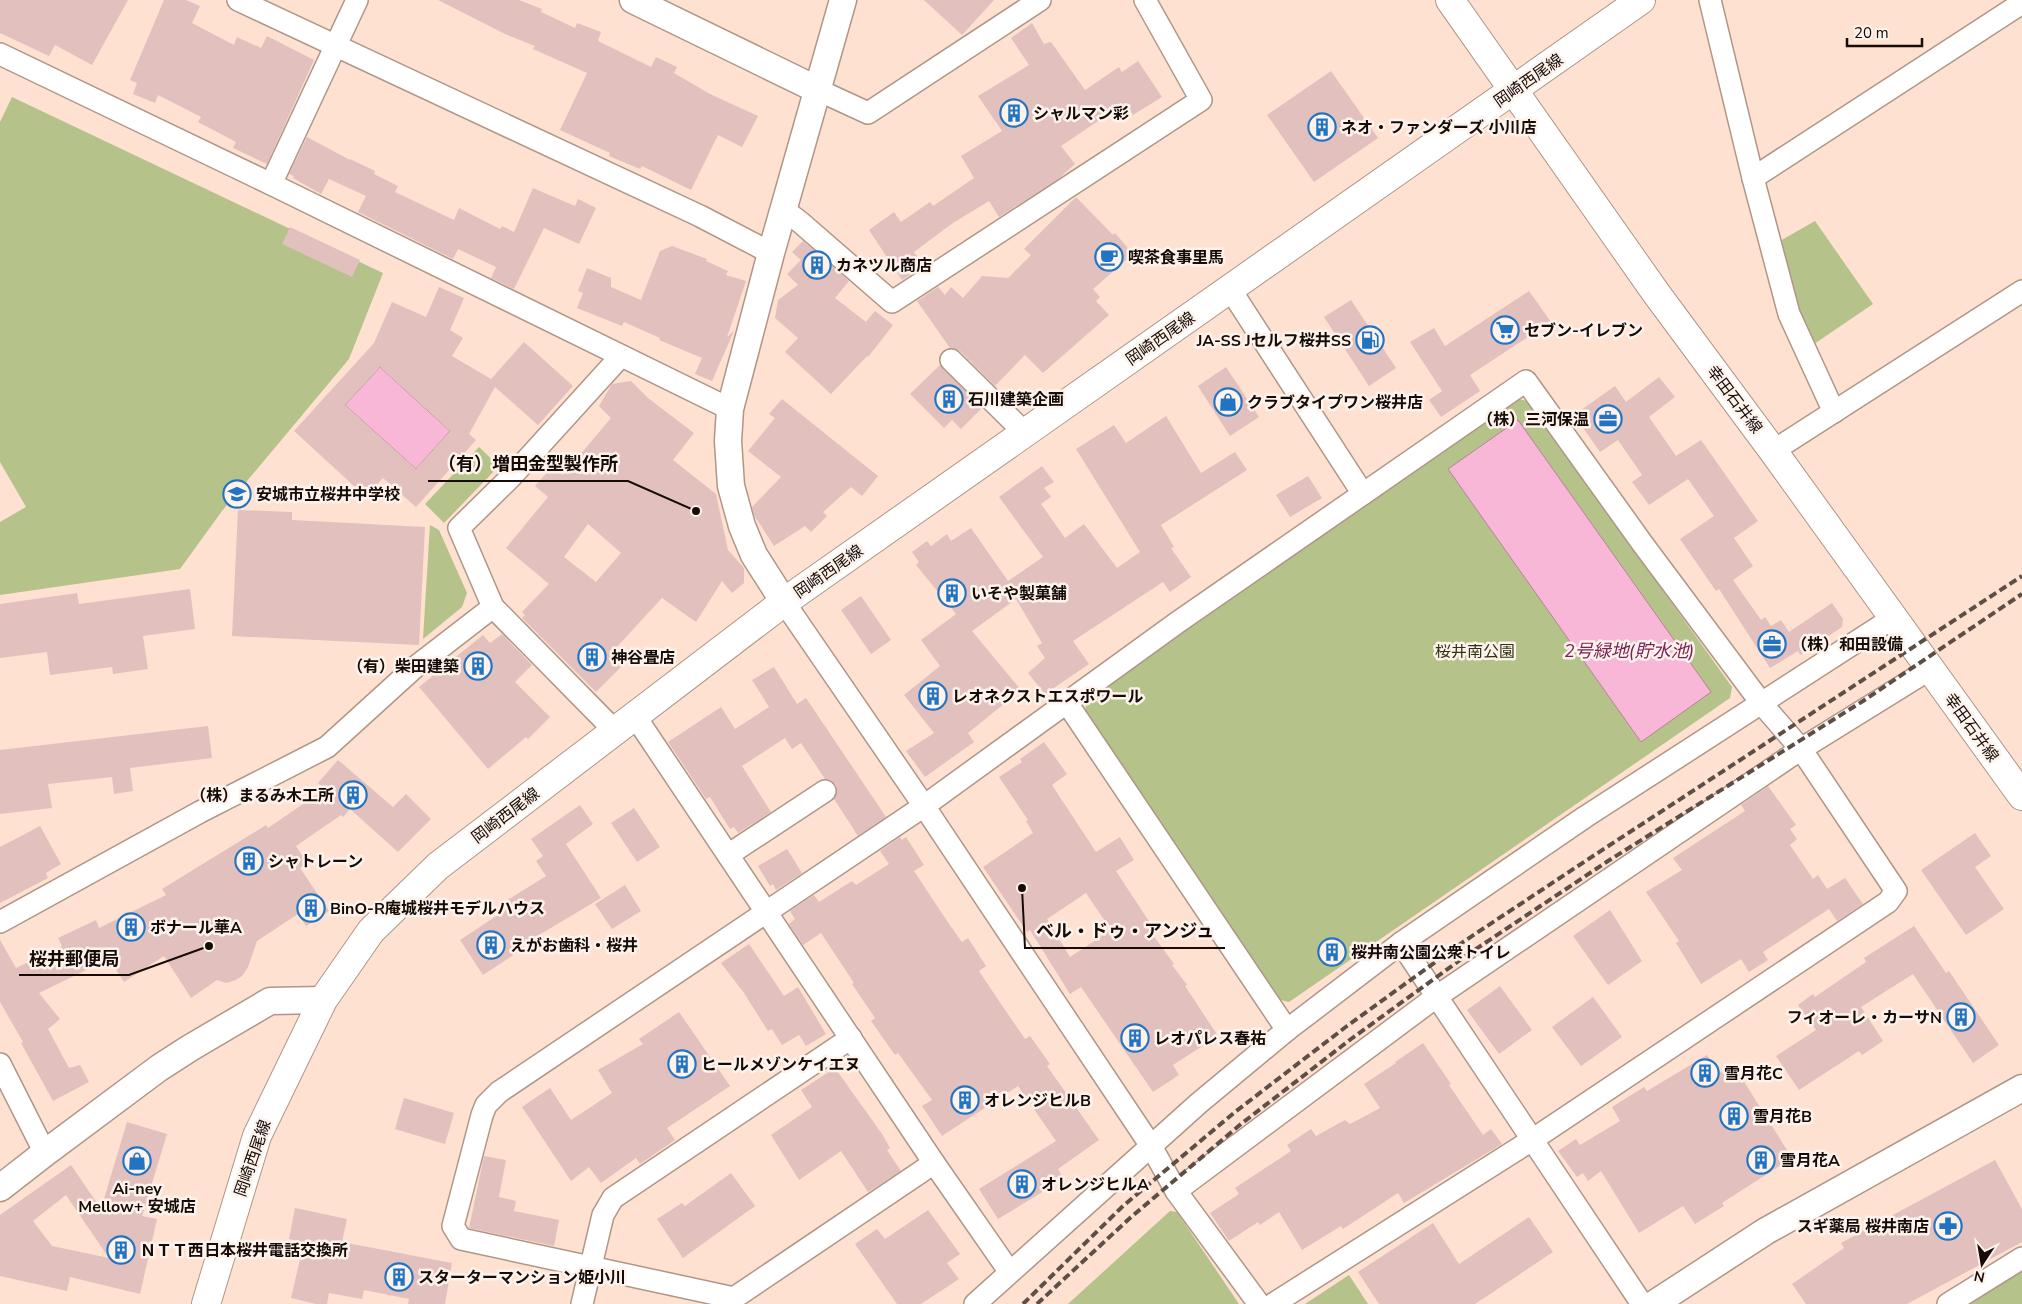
<svg xmlns="http://www.w3.org/2000/svg" width="2022" height="1304" viewBox="0 0 2022 1304" font-family="'Nunito Sans','Noto Sans JP',sans-serif">
  <rect width="100%" height="100%" fill="#fee1d0"/>
  <g fill="#b5c28a">
    <polygon points="12,97 383,273 349,359 222,511 180,569 0,595 0,522 26,507 0,462 0,122"/>
    <polygon points="1815,221 1873,304 1814,344 1796,308 1780,241"/>
    <polygon points="1515,398 1527,401 1732,687 1730,698 1289,1002 1276,999 1084,712 1089,697"/>
    <polygon points="479,447 499,466 444,523 425,504"/>
    <polygon points="430,525 439,530 467,593 462,607 423,639"/>
    <polygon points="1170,1211 1177,1212 1239,1304 1068,1304"/>
    <polygon points="2022,1269 2022,1304 1967,1304"/>
    <polygon points="1349,1275 1368,1304 1305,1304"/>
  </g>
  <g fill="#f8b7d6" stroke="#b48498">
    <polygon points="380,367 450,431 416,469 345,405"/>
    <polygon points="1518,420 1711,692 1641,742 1448,469"/>
  </g>
  <g fill="#e2c0be" fill-rule="evenodd">
    <polygon points="0,0 128,0 92,65 55,45 49,56 0,33"/>
    <polygon points="164,0 186,0 200,6 192,23 234,45 237,37 261,48 267,36 314,60 267,164 233,148 236,142 198,122 201,117 158,95 155,103 133,94 137,83 130,80"/>
    <polygon points="438,0 519,0 542,9 541,12 575,28 577,23 601,32 598,41 651,67 656,57 677,67 674,73 710,94 758,116 742,147 718,135 691,190 642,166 640,169 609,156 610,153 560,130 587,73 533,49 535,46 505,34"/>
    <polygon points="924,0 994,0 962,35"/>
    <polygon points="1032,23 1044,44 1051,42 1085,90 1119,67 1122,72 1138,61 1162,97 1133,115 1125,103 1061,146 1075,164 1058,179 999,217 989,201 953,223 914,252 924,266 902,280 869,230 894,212 901,222 930,202 933,206 974,178 961,156 1002,131 978,96 1029,65 1011,38"/>
    <polygon points="1331,71 1378,138 1314,182 1267,115"/>
    <polygon points="307,137 350,160 350,159 375,171 374,174 398,186 395,192 454,220 459,208 500,229 502,226 514,232 533,188 575,206 578,199 596,208 579,244 544,228 514,289 491,278 496,267 458,249 453,259 358,212 366,196 329,179 321,194 293,178 294,176 289,174"/>
    <polygon points="1076,197 1113,235 1115,233 1133,254 1093,289 1100,297 1096,301 1109,315 1043,373 1025,355 995,386 960,351 950,348 917,301 938,287 945,295 951,287 963,298 982,276 1008,278 1031,255 1024,249"/>
    <polygon points="290,227 360,260 352,277 282,244"/>
    <polygon points="803,241 849,281 835,298 866,322 875,311 893,325 868,357 867,356 831,394 785,352 798,338 775,318 778,300 798,285 787,274 801,260 792,252"/>
    <polygon points="672,246 707,259 706,261 728,271 726,275 746,281 727,337 734,331 712,381 695,374 702,358 659,340 660,338 624,322 622,326 577,308 583,293 578,291 587,268 611,278 611,287 641,300 660,251"/>
    <path d="M439,287L464,298L450,330L463,338L452,356L491,379L524,342L573,386L538,425L495,387L469,434L476,440L416,507L383,478L366,497L294,431L374,343L392,302L426,317ZM380,367L450,431L416,469L345,405Z"/>
    <polygon points="1529,291 1551,322 1470,375 1480,391 1441,417 1429,400 1442,391 1410,342 1434,328 1445,346"/>
    <polygon points="1351,300 1396,368 1369,386 1324,317"/>
    <polygon points="940,365 982,408 961,429 952,420 944,428 910,394"/>
    <polygon points="1226,367 1259,417 1230,436 1198,386"/>
    <polygon points="1659,377 1675,397 1649,417 1676,456 1701,440 1758,521 1734,538 1753,566 1733,580 1761,620 1765,617 1771,626 1781,620 1789,632 1832,603 1843,619 1842,627 1800,655 1798,651 1770,668 1719,589 1716,591 1680,539 1714,516 1688,479 1649,505 1632,482 1642,475 1618,440 1600,452 1574,415 1615,386 1626,402"/>
    <path d="M631,381L648,398L694,433L673,460L716,494L728,550L744,568V583L732,593L722,581L696,622L662,598L615,649L627,661L596,692L522,618L525,615L522,612L549,584L506,548L548,497L535,486L553,466L563,475L611,418L599,406L612,384ZM588,524L621,553L596,582L564,557Z"/>
    <polygon points="782,399 878,476 862,496 851,487 823,512 827,516 811,532 805,526 774,546 754,515 752,507 781,477 748,451 775,418 769,414"/>
    <polygon points="1166,416 1201,473 1235,452 1247,470 1161,525 1174,547 1171,548 1191,577 1170,592 1163,582 1073,641 1089,664 1045,694 1028,673 1045,658 1037,646 1042,643 1016,599 972,631 1021,690 968,733 974,742 925,777 906,751 934,733 904,695 940,666 921,640 956,614 916,565 919,562 912,552 927,541 931,546 947,534 951,541 971,528 1008,581 1043,557 999,497 1042,466 1054,482 1044,488 1051,497 1041,504 1065,538 1084,524 1117,568 1140,552 1076,449 1114,425 1126,443"/>
    <polygon points="1308,476 1322,498 1290,517 1276,495"/>
    <polygon points="238,510 292,512 292,520 425,527 419,645 232,636"/>
    <polygon points="190,589 195,629 143,636 148,669 113,674 112,667 50,675 47,652 0,658 0,604 77,593 79,604"/>
    <polygon points="861,596 891,640 871,654 841,610"/>
    <polygon points="502,634 532,665 515,682 550,717 528,739 526,737 488,769 419,687 483,635 490,643"/>
    <polygon points="774,667 797,704 806,698 886,817 858,836 834,799 837,791 836,785 831,780 825,779 801,743 792,749 785,738 742,766 771,812 738,833 734,827 730,829 710,797 706,799 668,742 721,707 735,729 769,707 752,680"/>
    <polygon points="208,726 212,758 130,768 133,791 114,794 112,777 48,784 52,808 0,814 0,750"/>
    <path d="M1044,742L1067,774L1052,785L1096,852L1120,837L1134,860L1116,871L1152,926L1148,928L1174,964L1172,965L1187,985L1185,986L1218,1036L1173,1065L1179,1075L1153,1092L1081,987L1070,994L1030,930L1027,932L983,867L1033,833L1026,821L1028,820L999,777L1022,762L1020,759ZM1086,893L1111,930L1070,957L1047,919Z"/>
    <polygon points="338,760 393,807 406,794 431,819 398,852 350,809 343,817 341,815 296,846 307,863 300,868 329,911 306,926 298,914 257,941 248,967 242,976 236,980 226,983 217,980 191,998 164,956 124,982 109,959 39,993 60,1019 48,1029 69,1068 80,1065 89,1082 53,1101 21,1043 23,1042 0,1002 0,940 16,968 62,946 58,938 96,920 99,928 166,895 162,889 266,825 268,828 325,789 318,783"/>
    <polygon points="1768,786 1796,825 1790,829 1797,839 1790,845 1813,879 1818,875 1827,889 1845,878 1863,904 1837,921 1829,909 1763,952 1768,960 1749,972 1741,959 1701,984 1676,943 1679,941 1646,892 1682,870 1673,858 1745,811 1741,805"/>
    <polygon points="580,805 593,824 566,844 601,898 519,947 521,950 483,975 460,940 507,909 503,903 546,876 536,861 543,856 531,839"/>
    <polygon points="634,808 660,847 637,862 611,823"/>
    <polygon points="40,826 61,864 46,873 48,878 0,903 0,847"/>
    <polygon points="1975,833 1991,856 1975,867 2004,909 1966,935 1921,870"/>
    <polygon points="900,837 902,840 906,837 924,865 914,871 947,921 962,942 968,938 986,966 979,971 999,1001 1025,1039 1030,1036 1050,1064 1047,1066 1099,1140 1058,1169 1064,1179 998,1219 979,1189 1056,1141 1018,1086 942,1136 922,1106 932,1100 898,1053 895,1055 871,1021 875,1018 852,984 854,983 821,933 803,945 789,924 795,919 790,911 814,895 819,902 852,881 856,885 889,864 880,851"/>
    <polygon points="787,849 802,873 776,890 773,884 770,886 758,866"/>
    <polygon points="625,885 641,911 612,929 595,904"/>
    <polygon points="1610,910 1642,961 1608,985 1573,936"/>
    <polygon points="1914,926 1946,973 1949,971 1999,1045 1973,1063 1913,974 1861,1007 1883,1041 1862,1055 1859,1051 1799,1090 1776,1056 1816,1030 1798,1005 1813,994 1815,997 1866,962 1864,958"/>
    <polygon points="749,944 784,996 798,987 826,1034 806,1046 799,1035 782,1045 772,1029 768,1031 744,993 721,963"/>
    <polygon points="1500,986 1532,1030 1499,1054 1467,1010"/>
    <polygon points="1593,997 1622,1037 1581,1066 1552,1027"/>
    <polygon points="679,1012 730,1086 667,1128 675,1140 640,1164 636,1158 601,1183 589,1167 571,1181 522,1107 550,1088 571,1120 612,1093 598,1070 643,1044 639,1039"/>
    <polygon points="1423,1043 1451,1084 1449,1085 1483,1135 1491,1129 1502,1144 1404,1203 1398,1193 1343,1229 1341,1226 1302,1250 1279,1212 1260,1225 1258,1222 1229,1241 1210,1213 1239,1194 1235,1188 1291,1151 1287,1145 1311,1129 1316,1136 1345,1120 1350,1124 1380,1108 1364,1084 1396,1063 1395,1062"/>
    <polygon points="1707,1055 1719,1073 1733,1064 1792,1158 1722,1203 1724,1206 1695,1224 1683,1206 1639,1233 1601,1171 1588,1181 1583,1173 1577,1177 1558,1151 1576,1139 1580,1145 1620,1121 1612,1107 1644,1087 1647,1091"/>
    <polygon points="835,1068 882,1134 890,1148 887,1150 901,1171 868,1192 841,1151 799,1180 771,1135 812,1107 801,1090"/>
    <polygon points="404,1098 454,1113 445,1144 395,1129"/>
    <path d="M127,1122L167,1134L142,1216L157,1219L140,1294L70,1277L67,1291L0,1276V1215L71,1165L101,1209ZM66,1195L109,1258L52,1246L33,1221Z"/>
    <polygon points="484,1156 506,1160 499,1197 516,1201 514,1211 559,1220 554,1246 469,1228"/>
    <polygon points="1995,1160 2022,1209 2022,1242 1907,1304 1806,1304 1792,1284 1844,1248 1841,1243"/>
    <polygon points="731,1173 755,1206 683,1258 657,1219 682,1203 685,1206"/>
    <polygon points="295,1208 347,1219 342,1242 452,1263 445,1304 408,1304 409,1299 364,1290 362,1299 329,1293 327,1304 316,1304 291,1298 304,1242 289,1239"/>
    <polygon points="928,1210 960,1254 947,1263 959,1279 921,1304 897,1304 855,1244 877,1229 885,1239"/>
    <polygon points="1529,1217 1553,1252 1475,1304 1379,1304 1358,1272 1433,1223 1459,1264"/>
  </g>
  <g fill="none" stroke-linecap="round" stroke-linejoin="round">
    <g stroke="#b09686" stroke-width="24">
      <g id="minor">
        <polyline points="238,0 700,216 771,253"/>
        <polyline points="1710,0 1753,178 1789,314 1834,412"/>
        <polyline points="0,54 271,184 730,409"/>
        <polyline points="818,90 868,113 1040,0"/>
        <polyline points="1753,178 2022,3"/>
        <polyline points="271,184 357,0"/>
        <polyline points="784,210 800,222 892,302 1201,100 1145,0"/>
        <polyline points="1230,289 1363,494"/>
        <polyline points="951,360 1025,433"/>
        <polyline points="1773,451 2022,291"/>
        <polyline points="784,602 924,806 1151,1146 1176,1191"/>
        <polyline points="493,607 615,731"/>
        <polyline points="1067,703 1287,1030"/>
        <polyline points="635,716 934,1163 1009,1271"/>
        <polyline points="728,855 825,791"/>
        <polyline points="0,922 200,812 327,747 414,668 493,607 459,528 511,477 621,356"/>
        <polyline points="1401,943 1642,1304"/>
        <polyline points="0,1064 45,1153"/>
        <polyline points="934,1163 734,1298 461,1239 453,1226 482,1115 486,1105 499,1092 924,806 1178,622 1526,381 1642,543 1762,704 1801,749 1896,891 1888,902 1532,1140 1273,1304"/>
        <polyline points="582,1304 603,1215 613,1198 851,1038"/>
        <polyline points="975,1304 1199,1103 1287,1030 1401,943 1585,817 1893,618"/>
        <polyline points="1259,1304 1176,1191 1436,997 1801,749 1930,669"/>
        <polyline points="1948,1304 2022,1258"/>
      </g>
    </g>
    <g stroke="#b09686" stroke-width="29">
      <g id="tertiary">
        <polyline points="633,0 818,90"/>
        <polyline points="784,602 754,555 742,526 731,486 728,441 730,409 771,253 843,0"/>
        <polyline points="0,1188 45,1153 159,1068 190,1048 270,1001 323,1000"/>
        <polyline points="1654,1304 1766,1231 2022,1088"/>
      </g>
    </g>
    <g stroke="#b09686" stroke-width="30">
      <polyline id="secondary" points="1450,0 1656,293 1773,451 2022,796"/>
    </g>
    <g stroke="#b09686" stroke-width="30">
      <polyline id="primary" points="206,1304 257,1136 323,1000 371,931 438,866 784,602 1641,0"/>
    </g>
    <use href="#minor" stroke="#fff" stroke-width="21"/>
    <use href="#tertiary" stroke="#fff" stroke-width="26"/>
    <use href="#secondary" stroke="#fff" stroke-width="28"/>
    <use href="#primary" stroke="#fff" stroke-width="28"/>
    <g stroke="#5e4f46" stroke-width="4" stroke-dasharray="8 4" stroke-linecap="butt">
      <polyline points="1023,1304 1123,1206 1235,1112 1347,1026 1463,942 1587,860 2022,576"/>
      <polyline points="1037,1304 1130,1218 1241,1124 1351,1039 1467,955 1608,861 1863,701 2022,594"/>
    </g>
  </g>
  <defs>
    <g id="building-ring" transform="scale(1.4375)"><circle r="9.5" fill="#fef3ec" stroke="#2274c2" stroke-width="1.5"/><path d="M-4-6H4V6H1V3H-1V6H-4ZM-2.5-4.3h1.7v1.8h-1.7ZM.8-4.3h1.7v1.8H.8ZM-2.5-1h1.7V.8h-1.7ZM.8-1h1.7V.8H.8Z" fill="#2274c2"/></g>
    <g id="cafe-ring" transform="scale(1.4375)"><circle r="9.5" fill="#fef3ec" stroke="#2274c2" stroke-width="1.5"/><path d="M-5.5-4.5H6V0H3Q3 3.5 0 3.5H-2.5Q-5.5 3.5-5.5 0ZM3-3.2v2h1.7v-2ZM-6 4.5H4V6H-6Z" fill="#2274c2"/></g>
    <g id="supermarket-ring" transform="scale(1.4375)"><circle r="9.5" fill="#fef3ec" stroke="#2274c2" stroke-width="1.5"/><path d="M-6-5.5h2.5l.6 2H6L4.5 2H-2.5L-4.4-4H-6ZM-1.5 3.2a1.3 1.3 0 1 0 .1 0ZM3 3.2a1.3 1.3 0 1 0 .1 0Z" fill="#2274c2"/></g>
    <g id="fuel-ring" transform="scale(1.4375)"><circle r="9.5" fill="#fef3ec" stroke="#2274c2" stroke-width="1.5"/><path d="M-5.5-6h7V0h2V4h1.3V-2.5L3-4.5l.8-.8L6-3V5H2.5V1h-1V6h-7ZM-4.2-4.7v3.2H.2V-4.7Z" fill="#2274c2"/></g>
    <g id="shop-ring" transform="scale(1.4375)"><circle r="9.5" fill="#fef3ec" stroke="#2274c2" stroke-width="1.5"/><path d="M-5-2.5h2.3a2.7 3.5 0 0 1 5.4 0H5L5.5 6h-11ZM-1.5-2.5h3a1.5 2.3 0 0 0-3 0Z" fill="#2274c2"/></g>
    <g id="office-ring" transform="scale(1.4375)"><circle r="9.5" fill="#fef3ec" stroke="#2274c2" stroke-width="1.5"/><path d="M-6-3h4V-5.5h4V-3h4V5H-6ZM-1-4.5V-3h2v-1.5ZM-6 0V1H6V0Z" fill="#2274c2"/></g>
    <g id="school-ring" transform="scale(1.4375)"><circle r="9.5" fill="#fef3ec" stroke="#2274c2" stroke-width="1.5"/><path d="M0-5L7-2L0 1L-7-2ZM-4 1L0 2.5L4 1V4Q0 6-4 4Z" fill="#2274c2"/></g>
    <g id="pharmacy-ring" transform="scale(1.4375)"><circle r="9.5" fill="#fef3ec" stroke="#2274c2" stroke-width="1.5"/><path d="M-2-6h4v4h4v4h-4v4h-4v-4h-4v-4h4Z" fill="#2274c2"/></g>
  </defs>
  <g fill-rule="evenodd">
    <use href="#building-ring" x="1014" y="113"/>
    <use href="#building-ring" x="1322" y="127"/>
    <use href="#cafe-ring" x="1109" y="257"/>
    <use href="#building-ring" x="817" y="265"/>
    <use href="#supermarket-ring" x="1505" y="330"/>
    <use href="#fuel-ring" x="1370" y="340"/>
    <use href="#building-ring" x="949" y="399"/>
    <use href="#shop-ring" x="1228" y="402"/>
    <use href="#office-ring" x="1608" y="419"/>
    <use href="#school-ring" x="237" y="494"/>
    <use href="#building-ring" x="952" y="593"/>
    <use href="#office-ring" x="1772" y="644"/>
    <use href="#building-ring" x="592" y="657"/>
    <use href="#building-ring" x="478" y="666"/>
    <use href="#building-ring" x="933" y="696"/>
    <use href="#building-ring" x="353" y="795"/>
    <use href="#building-ring" x="249" y="861"/>
    <use href="#building-ring" x="311" y="908"/>
    <use href="#building-ring" x="131" y="927"/>
    <use href="#building-ring" x="491" y="945"/>
    <use href="#building-ring" x="1332" y="952"/>
    <use href="#building-ring" x="1961" y="1017"/>
    <use href="#building-ring" x="1135" y="1038"/>
    <use href="#building-ring" x="682" y="1064"/>
    <use href="#building-ring" x="1705" y="1073"/>
    <use href="#building-ring" x="965" y="1100"/>
    <use href="#building-ring" x="1734" y="1116"/>
    <use href="#building-ring" x="1761" y="1160"/>
    <use href="#shop-ring" x="137" y="1161"/>
    <use href="#building-ring" x="1022" y="1184"/>
    <use href="#pharmacy-ring" x="1948" y="1226"/>
    <use href="#building-ring" x="121" y="1250"/>
    <use href="#building-ring" x="399" y="1277"/>
  </g>
  <g text-anchor="middle" stroke-width="5" stroke-linejoin="round" paint-order="stroke">
    <g font-size="16" fill="#150c07" stroke="#fef3ec">
      <text transform="translate(1528 80) rotate(-35)" y="6">岡崎西尾線</text>
      <text transform="translate(1160 338) rotate(-35)" y="6">岡崎西尾線</text>
      <text transform="translate(1735 399) rotate(53)" y="6">幸田石井線</text>
      <text transform="translate(828 571) rotate(-35)" y="6">岡崎西尾線</text>
      <text transform="translate(1972 727) rotate(54)" y="6">幸田石井線</text>
      <text transform="translate(505 815) rotate(-37)" y="6">岡崎西尾線</text>
      <text transform="translate(252 1158) rotate(-71)" y="6">岡崎西尾線</text>
    </g>
    <g font-size="16" font-weight="bold" fill="#150c07" stroke="#fef3ec" text-anchor="start">
      <text x="1033" y="119">シャルマン彩</text>
      <text x="1341" y="133">ネオ・ファンダーズ 小川店</text>
      <text x="1128" y="263">喫茶食事里馬</text>
      <text x="836" y="271">カネツル商店</text>
      <text x="1524" y="336">セブン-イレブン</text>
      <text x="1351" y="346" text-anchor="end">JA-SS Jセルフ桜井SS</text>
      <text x="968" y="405">石川建築企画</text>
      <text x="1247" y="408">クラブタイプワン桜井店</text>
      <text x="1589" y="425" text-anchor="end">（株）三河保温</text>
      <text x="256" y="500">安城市立桜井中学校</text>
      <text x="971" y="599">いそや製菓舗</text>
      <text x="1791" y="650">（株）和田設備</text>
      <text x="611" y="663">神谷畳店</text>
      <text x="459" y="672" text-anchor="end">（有）柴田建築</text>
      <text x="952" y="702">レオネクストエスポワール</text>
      <text x="334" y="801" text-anchor="end">（株）まるみ木工所</text>
      <text x="268" y="867">シャトレーン</text>
      <text x="330" y="914">BinO‐R庵城桜井モデルハウス</text>
      <text x="150" y="933">ボナール華A</text>
      <text x="510" y="951">えがお歯科・桜井</text>
      <text x="1351" y="958">桜井南公園公衆トイレ</text>
      <text x="1942" y="1023" text-anchor="end">フィオーレ・カーサN</text>
      <text x="1154" y="1044">レオパレス春祐</text>
      <text x="701" y="1070">ヒールメゾンケイエヌ</text>
      <text x="1724" y="1079">雪月花C</text>
      <text x="984" y="1106">オレンジヒルB</text>
      <text x="1753" y="1122">雪月花B</text>
      <text x="1780" y="1166">雪月花A</text>
      <text x="1041" y="1190">オレンジヒルA</text>
      <text x="137" y="1194" text-anchor="middle">Ai-ney<tspan x="137" dy="18">Mellow+ 安城店</tspan></text>
      <text x="1929" y="1232" text-anchor="end">スギ薬局 桜井南店</text>
      <text x="140" y="1256">ＮＴＴ西日本桜井電話交換所</text>
      <text x="418" y="1283">スターターマンション姫小川</text>
    </g>
    <g font-size="16" fill="#2e3412" stroke="#fef3ec">
      <text x="1475" y="657">桜井南公園</text>
    </g>
    <g font-size="18" font-style="italic" fill="#7b2156" stroke="#fef3ec">
      <text x="1629" y="657">2号緑地(貯水池)</text>
    </g>
  </g>
  <path fill="none" stroke="#150c07" stroke-width="2" d="M696 511L628 481H428M1022 888L1025 948H1225M209 946L129 975H19"/>
  <g fill="#150c07" stroke="#fef3ec" stroke-width="2">
    <circle cx="696" cy="511" r="5"/>
    <circle cx="1022" cy="888" r="5"/>
    <circle cx="209" cy="946" r="5"/>
  </g>
  <g font-size="18" text-anchor="middle" font-weight="bold" fill="#150c07" stroke="#fef3ec" stroke-width="5" stroke-linejoin="round" paint-order="stroke">
    <text x="528" y="470">（有）増田金型製作所</text>
    <text x="1125" y="937">ベル・ドゥ・アンジュ</text>
    <text x="74" y="965">桜井郵便局</text>
  </g>
  <g transform="translate(1982 1264) rotate(192)" stroke="#fef3ec" stroke-width="4" paint-order="stroke">
  <path d="M0-4L9 19L0 12L-9 19Z" fill="#150c07"/>
  <text y="-8" font-size="14" font-weight="bold" text-anchor="middle" fill="#150c07">N</text>
  </g>
  <path d="M1847 38v8h75v-8" fill="none" stroke="#150c07" stroke-width="2.5"/>
  <text x="1854" y="38" font-size="15" fill="#150c07" stroke="#fef3ec" stroke-width="4" paint-order="stroke">20 m</text>
</svg>
